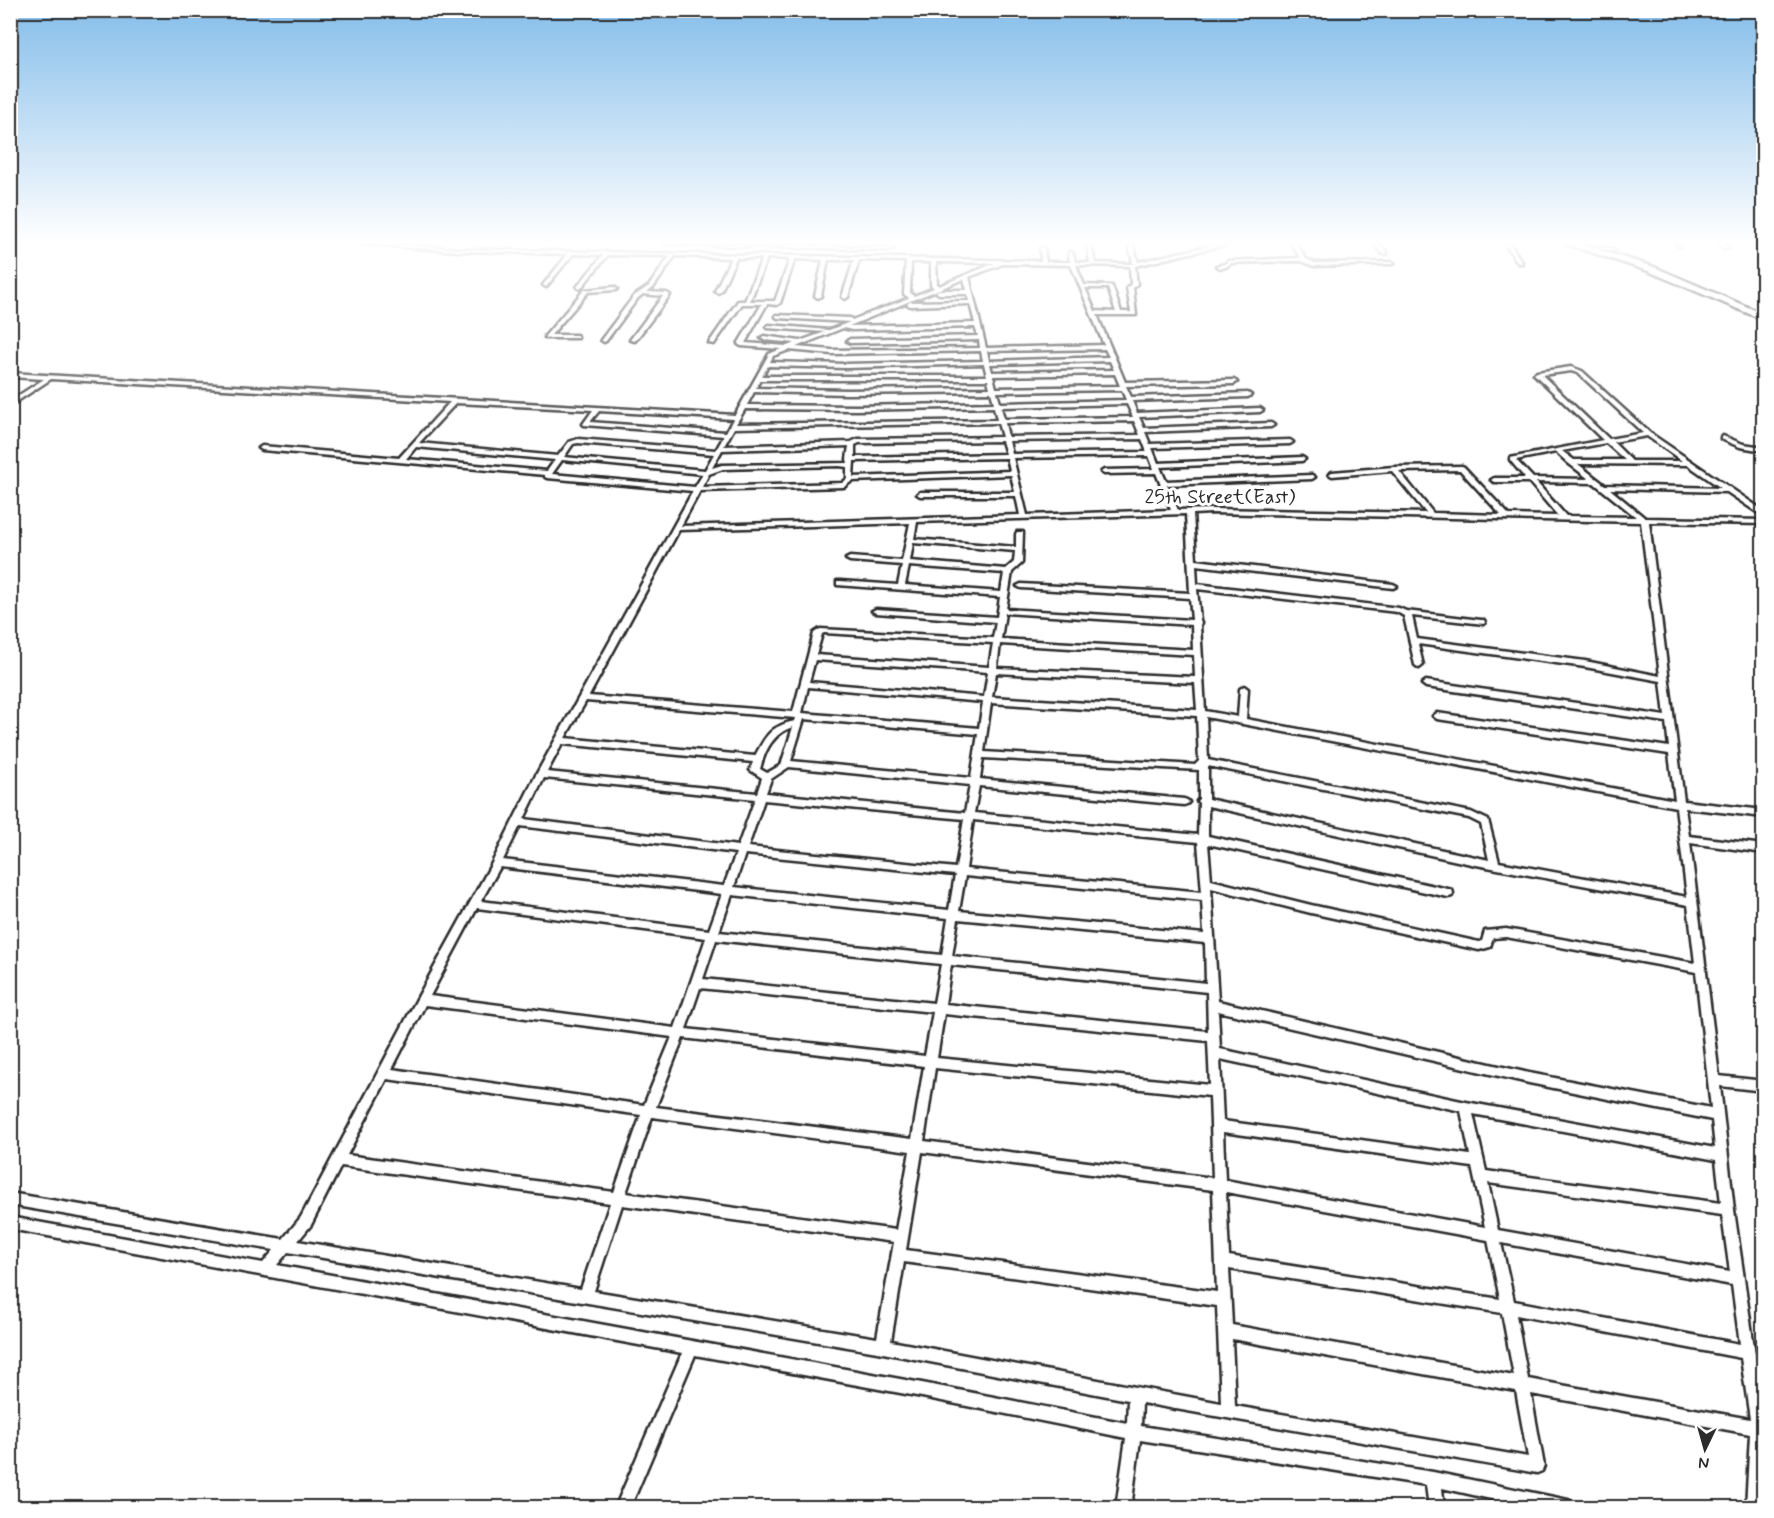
<svg xmlns="http://www.w3.org/2000/svg" width="1774" height="1518" viewBox="0 0 1774 1518" font-family="Mynerve,sans-serif">
  <rect width="100%" height="100%" fill="#fff"/>
  <filter id="ink" filterUnits="userSpaceOnUse"><feTurbulence type="fractalNoise" baseFrequency=".0167" numOctaves="2"/><feDisplacementMap in="SourceGraphic" scale="12" xChannelSelector="R" yChannelSelector="G"/><feConvolveMatrix kernelMatrix="1 2 1 2 8 2 1 2 1" color-interpolation-filters="sRGB"/></filter>
  <g filter="url(#ink)">
    <g fill="none" stroke-linecap="round" stroke-linejoin="round">
      <g stroke="#2b2b2b" stroke-width="5">
        <g id="street">
          <path d="M362,244H393L458,249L1041,261L1040,248L1042,247L1044,248L1046,262H1070L1069,253L1071,252L1073,253L1075,262L1090,263L1087,244H1091L1095,263L1132,264L1133,263L1129,244H1133L1138,262L1219,244H1229L1135,266L1137,284L1133,288L1136,315H1097L1125,382L1234,380L1237,382L1234,384L1126,386L1131,397L1248,393L1251,395L1248,397L1132,401L1137,413L1260,408L1263,410L1260,412L1139,417L1144,428L1271,423L1274,425L1271,427L1145,432L1150,444L1290,440L1293,442L1290,444L1152,448L1158,463L1302,457L1305,459L1302,461L1160,467L1166,481L1312,475L1315,477L1312,479L1167,485L1178,510L1211,509L1426,513L1392,471L1332,476L1329,474L1332,472L1394,467L1462,466L1464,467L1509,515L1558,516L1529,482H1494L1491,480L1494,478H1525L1510,460V458L1603,440L1534,374L1537,372L1571,367L1582,371L1650,433L1764,511V517L1727,492L1610,489L1645,518L1764,520V524L1649,522L1684,801L1764,810V817L1685,808L1689,836L1764,845V853L1690,843L1719,1076L1764,1081V1091L1720,1086L1734,1210L1764,1416L1762,1508H1746L1750,1434L1531,1394L1544,1466L1542,1471L1537,1473L1142,1403L1141,1426L1433,1472L1568,1500L1573,1503L1575,1508H1531L1442,1488L1444,1508H1429L1426,1485L1140,1440L1131,1508H1116L1126,1438L922,1397L695,1355L630,1508H615L682,1353L10,1229V1217L263,1263L274,1250L10,1205V1193L283,1239L301,1217L418,997L492,863L536,775L693,491L547,478L545,477V475L262,450L259,448L262,446L399,458L450,402L51,379L10,406V401L44,379L10,377V373L735,415L769,354L781,349L741,346L738,344L762,304H742L714,344L709,343L738,301H745L762,258H736L721,291L718,293L715,291L731,258L675,256L653,288L647,292L667,293L670,295L635,341L630,340L663,296L643,294L638,298L606,341L604,342L601,340L634,296L649,286L670,256L608,255L580,289L577,287L603,255L573,254L546,287L543,285L568,254L458,251ZM767,258L790,259L775,301H750ZM795,259L823,260L815,296L818,298L821,296L828,260H854L842,297L845,299L848,297L859,260L906,261L904,294L909,298L852,320L850,318L776,315V317L778,318L850,322L829,330L769,325L766,327L767,328L825,332L800,341L764,336L761,338L764,340L795,343L787,346L745,343L767,304L777,305L780,303ZM911,262H931V285L934,288L914,296L910,293ZM936,262L995,263L939,286L937,284ZM1003,264L1071,265L1104,345L986,348L969,277ZM1076,265L1130,266L1131,284L1127,288L1131,312H1121L1112,286L1084,285ZM964,279L967,290H939L936,292L939,294H968L969,301L910,302L907,304L910,306L970,304L975,323L849,326ZM1085,288H1108L1116,312L1095,311ZM975,327L978,336L850,339L847,341L850,343L979,340L980,348L832,350L796,347L843,328L852,330ZM1105,349L1109,357L989,361L987,351ZM789,350L832,354L981,351L983,361L846,364L770,362L773,356ZM1110,361L1114,370L992,372L990,364ZM984,364L987,376H762L768,366L846,368ZM1571,371L1578,373L1643,433L1609,439L1542,375ZM1115,374L1120,386L996,388L993,376ZM760,380H988L990,388L848,390L756,388ZM1122,390L1126,400L1000,403L997,392ZM754,392L848,394L991,392L994,403L857,406L747,405ZM456,403L593,410L583,424L584,425L724,436L716,450L578,439L569,442L558,456L419,443ZM1127,404L1133,417L1004,419L1001,407ZM994,407L997,420L736,424L745,409L857,410ZM599,411L733,419L726,432L590,422ZM1134,421L1140,435L1008,437L1005,423ZM998,423L1002,437L858,439L851,442L724,446L734,428ZM1647,436L1682,461H1632L1613,442ZM1142,439L1147,452L1012,454L1009,441ZM1002,441L1006,454L855,457V445L859,443ZM578,443L714,454L705,470L564,457L573,444ZM1606,443L1625,460H1574L1562,451ZM849,446L847,459L848,463L722,465L712,468L722,450ZM416,447L555,460L547,471L406,459ZM1556,452L1568,463L1589,479L1533,478L1516,460ZM1149,456L1154,469L1104,470L1101,472L1104,474L1156,473L1171,510L1027,515L1013,458ZM1007,458L1010,471L853,477L854,461ZM562,460L703,474L695,487L552,474ZM1578,464L1688,465L1721,488L1605,485ZM839,466L847,467V479L842,483L702,487L709,474L723,469ZM1460,470L1501,515L1433,513L1399,471ZM1011,475L1015,492H920L917,494L920,496H1016L1020,515L681,526L700,491L844,487L852,481ZM1536,482L1594,483L1636,517L1566,516ZM1211,513L1641,522L1660,676L1585,661L1417,639L1412,616L1484,624L1485,622L1484,620H1481L1406,611L1399,608L1197,584L1196,565L1393,588L1397,586L1393,584L1196,560L1193,514ZM1186,514L1190,593L1021,584L1017,586L1021,588L1190,598L1192,620L1006,609L1012,572L1022,563L1023,532H1017L1016,534V547L914,539L917,522ZM910,523L902,561L850,557L846,559L850,561L902,565L898,585L840,581H837V585L1000,597L997,617L876,609L872,611L876,613L996,622L993,638L820,629L814,633L793,712L589,696L679,530ZM913,543L1015,551L1014,562L1006,569L910,561ZM909,566L1004,573L1001,592L905,585ZM1197,589L1397,612L1404,616L1415,665L1419,668L1423,665L1418,644L1585,667L1661,681L1665,716L1426,681L1422,684L1426,687L1666,722L1669,747L1437,713L1433,716L1437,719L1669,754L1675,800L1246,719L1248,689L1244,686L1240,689L1238,717L1205,711L1200,625L1201,623L1200,621ZM1005,613L1192,625L1193,650L1001,639ZM824,633L993,643L989,667L816,655L822,634ZM1000,644L1194,655L1195,677L997,668ZM815,660L988,672L984,697L809,682ZM996,673L1195,683L1197,710L992,697ZM808,687L983,702L979,728L802,713ZM586,701L796,718L795,721C771,726 766,735 755,756L565,738ZM991,703L1197,716L1199,761L1195,765L984,752ZM1206,717L1676,807L1687,897L1499,862L1488,820L1471,812L1208,760ZM804,719L978,734L971,778L791,761ZM793,727L781,765L767,773L760,769C765,750 773,733 793,727ZM562,744L753,762L750,770L762,778L757,793L547,772ZM983,758L1199,770V799L1197,801L1199,803L1198,835L974,813L979,786L1184,805L1187,804L1189,802L1187,800L1184,799L980,779ZM1208,766L1469,818L1481,824L1489,860L1208,799ZM789,767L970,785L965,813L766,793L771,779ZM544,778L755,799L738,846L524,819ZM764,800L964,819L956,868L748,847ZM1208,806L1471,864L1688,905L1695,963L1506,929L1485,931L1482,941L1479,942L1311,905L1211,880L1208,844L1448,897L1452,896L1453,893L1452,890L1448,889L1208,836ZM973,820L1198,842L1202,892L966,869ZM520,826L736,853L724,886L503,860ZM745,854L955,875L949,910L734,887ZM500,867L722,894L709,930L481,901ZM965,876L1202,900L1204,934L959,911ZM1211,888L1311,913L1479,950L1490,947L1493,938L1506,937L1696,972L1711,1108L1529,1073L1218,1001ZM732,895L948,918L942,955L719,932ZM477,908L706,938L675,1028L430,996ZM958,919L1205,943L1206,983L952,956ZM716,940L941,964L934,1003L703,979ZM951,965L1207,992L1208,1031L945,1004ZM700,988L933,1012L925,1056L686,1029ZM425,1005L672,1037L644,1105L392,1069ZM1218,1011L1529,1083L1712,1120L1715,1148L1466,1102L1220,1049ZM944,1014L1208,1041L1210,1085L937,1058ZM683,1038L924,1066L912,1139L656,1107ZM1220,1059L1461,1111L1470,1155L1223,1121ZM935,1068L1210,1096L1213,1178L924,1141ZM387,1079L641,1115L614,1192L347,1155ZM1473,1114L1716,1160L1721,1203L1486,1171ZM652,1117L910,1151L896,1230L626,1193ZM1223,1132L1472,1167L1485,1227L1225,1180ZM922,1152L1213,1190L1217,1292L906,1250ZM341,1166L610,1203L581,1289L298,1241L311,1225ZM1488,1183L1722,1215L1730,1272L1498,1230ZM1226,1192L1488,1240L1500,1299L1229,1256ZM622,1205L894,1242L877,1338L594,1291ZM1501,1243L1732,1285L1740,1344L1514,1301ZM288,1252L883,1353L1128,1400L1127,1423L922,1383L277,1265ZM904,1262L1217,1306L1221,1403L891,1341ZM1229,1269L1502,1313L1514,1376L1232,1325ZM1516,1315L1741,1358L1750,1419L1528,1379ZM1232,1339L1516,1391L1528,1457L1235,1406Z"/>
          <polygon points="664,244 749,244 891,248 893,249 891,250"/>
          <path d="M1291,244H1296L1306,259L1315,263L1392,262L1394,263L1392,264L1314,266L1301,261L1230,263C1228,268 1219,269 1216,266L1225,264L1228,261L1301,258Z"/>
          <polygon points="1374,244 1379,244 1387,252 1387,254 1383,254"/>
          <polygon points="1505,244 1510,244 1522,262 1522,263 1518,263"/>
          <polygon points="1575,244 1613,249 1615,250 1613,251 1577,246"/>
          <polygon points="1676,244 1681,244 1681,245 1679,246"/>
          <polygon points="1719,244 1724,244 1728,248 1724,249"/>
          <polygon points="614,287 617,289 616,290 588,292 551,335 576,335 578,336 578,338 545,338 545,336 584,290"/>
          <polygon points="1723,436 1743,444 1764,447 1764,451 1740,447 1721,439 1721,437"/>
        </g>
      </g>
      <g stroke="#2b2b2b" stroke-width="5">
        <polygon id="primary" points="1566,244 1580,244 1654,267 1764,314 1764,320 1648,271"/>
      </g>
      <use href="#street" fill="#fff" fill-rule="evenodd"/>
      <use href="#primary" fill="#fff" fill-rule="evenodd"/>
    </g>
  </g>
  <linearGradient id="sky" x2="0" y2="1"><stop stop-color="#84bdea"/><stop offset="0.53" stop-color="#fff"/><stop offset="1" stop-color="#fff" stop-opacity="0"/></linearGradient>
  <rect width="1774" height="457" fill="url(#sky)"/>
  <g text-anchor="middle" stroke-width="6" stroke-linejoin="round" paint-order="stroke">
    <g font-size="20" fill="#2b2b2b" stroke="#fff">
      <text x="1220" y="503">25th Street(East)</text>
    </g>
  </g>
  <rect width="1774" height="1518" fill="none" stroke="#fff" stroke-width="36"/>
  <rect x="18" y="18" width="1738" height="1482" fill="none" stroke="#2b2b2b" stroke-width="2" filter="url(#ink)"/>
  <g transform="translate(1705 1449) rotate(185)" stroke="#ffffff" stroke-width="4.5" paint-order="stroke">
  <path d="M0-4.5L10 22L0 15L-10 22Z" fill="#2b2b2b"/>
  <text y="-9" font-size="16" font-weight="bold" text-anchor="middle" fill="#2b2b2b">N</text>
  </g>
</svg>
